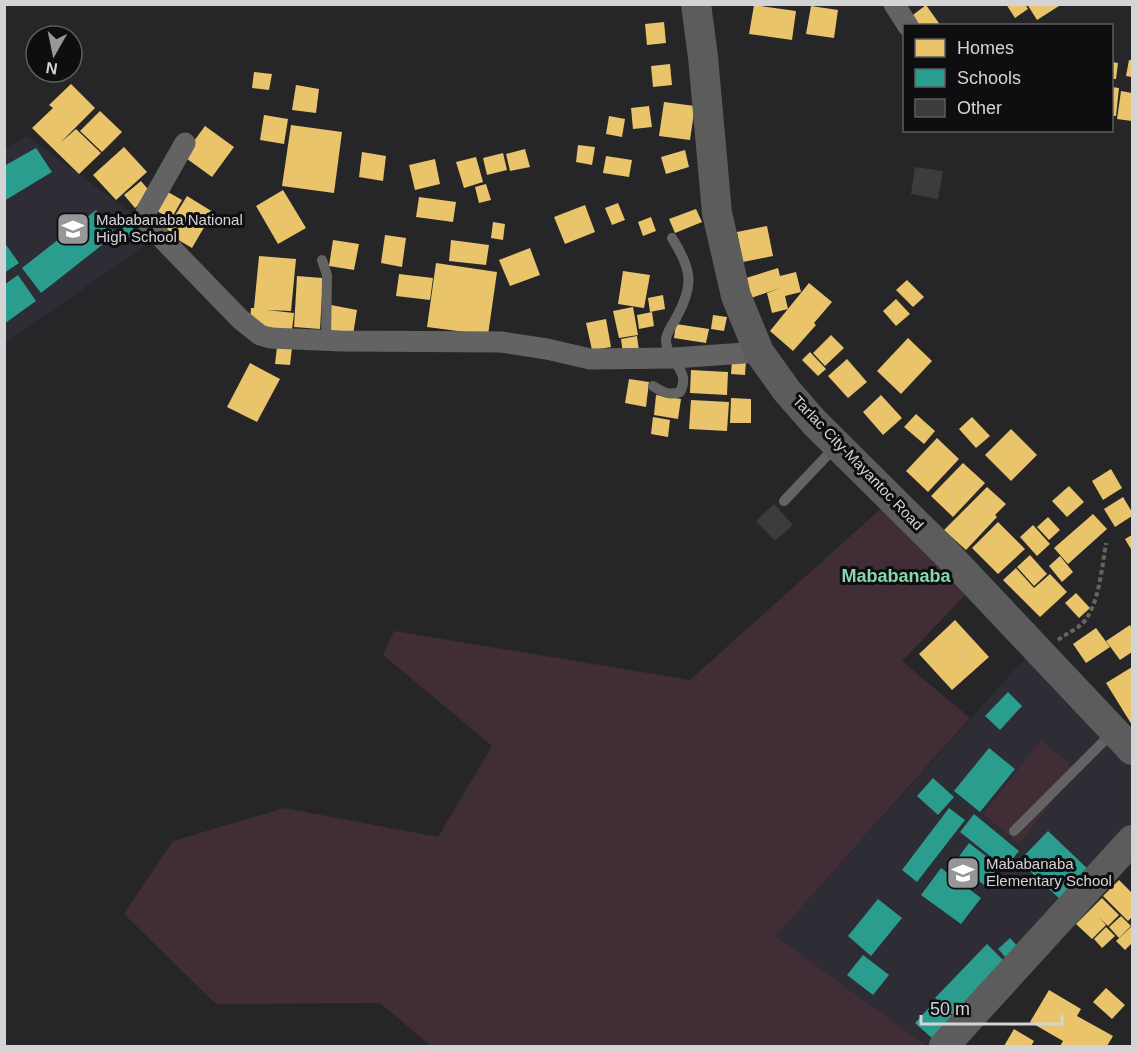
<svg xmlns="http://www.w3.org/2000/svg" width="1137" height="1051" viewBox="0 0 1137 1051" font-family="Arial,sans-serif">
  <rect width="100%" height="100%" fill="#262628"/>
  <g fill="#2e2c35">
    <polygon points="27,136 134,215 149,243 5,343 4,149"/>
    <polygon points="1027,656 1132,764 1132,829 934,1046 927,1046 776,936"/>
  </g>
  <g fill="#402d36">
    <polygon points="885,505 966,594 902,661 970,718 776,936 927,1046 431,1046 380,1003 216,1004 124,914 173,841 284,808 438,837 492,746 383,655 394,631 690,680"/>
    <polygon points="1041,740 1077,770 1019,844 983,814"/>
  </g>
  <g fill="#e9c46a">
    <polygon points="1006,4 1025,4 1028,9 1015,18"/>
    <polygon points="1027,4 1057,4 1059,6 1037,20"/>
    <polygon points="754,5 796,11 792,40 749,34"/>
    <polygon points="926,5 941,26 914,26 909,18"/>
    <polygon points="811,6 838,10 834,38 806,34"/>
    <polygon points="664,22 666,43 647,45 645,24"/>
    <polygon points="1129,60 1132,60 1132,77 1126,76"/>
    <polygon points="1112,62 1118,63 1116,79 1112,79"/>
    <polygon points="670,64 672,85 653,87 651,66"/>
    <polygon points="254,72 272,74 269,90 252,88"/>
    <polygon points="71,84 95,108 60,143 76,129 101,153 79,174 32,128 53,108 49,105"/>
    <polygon points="296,85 319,89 316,113 292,110"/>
    <polygon points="1112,87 1119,88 1116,116 1112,116"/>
    <polygon points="1121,91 1132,93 1132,121 1117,119"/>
    <polygon points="664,102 695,106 690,140 659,136"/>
    <polygon points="649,106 652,127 633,129 631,108"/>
    <polygon points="100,111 122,132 102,152 80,131"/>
    <polygon points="264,115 288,119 284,144 260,140"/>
    <polygon points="609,116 625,119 622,137 606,134"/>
    <polygon points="291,125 342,132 334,193 282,186"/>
    <polygon points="205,126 234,147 212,177 183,156"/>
    <polygon points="578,145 595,147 592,165 576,162"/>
    <polygon points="124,147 147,172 116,200 93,175"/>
    <polygon points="525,149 530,167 510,171 506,154"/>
    <polygon points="685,150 689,167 666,174 661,157"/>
    <polygon points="362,152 386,156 383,181 359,177"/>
    <polygon points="503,153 507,170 487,175 483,158"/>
    <polygon points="606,156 632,160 629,177 603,173"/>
    <polygon points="476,157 483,182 464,188 456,162"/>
    <polygon points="435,159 440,184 415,190 409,165"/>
    <polygon points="141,181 152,194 135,208 124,195"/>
    <polygon points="486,184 491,200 479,203 475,187"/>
    <polygon points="283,190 306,228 278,244 256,206"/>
    <polygon points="168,192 182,200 171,219 157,211"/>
    <polygon points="187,196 213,212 192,248 165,232"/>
    <polygon points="419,197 456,202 453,222 416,217"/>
    <polygon points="618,203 625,220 612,225 605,208"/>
    <polygon points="585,205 595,232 565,244 554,217"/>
    <polygon points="696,209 702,222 675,233 669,219"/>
    <polygon points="651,217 656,231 643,236 638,222"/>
    <polygon points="493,222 505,224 503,240 491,238"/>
    <polygon points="767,226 773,256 743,262 737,232"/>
    <polygon points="385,235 406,238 402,267 381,263"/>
    <polygon points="333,240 359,244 354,270 329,266"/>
    <polygon points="451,240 489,245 486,265 449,261"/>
    <polygon points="530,248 540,275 510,286 499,260"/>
    <polygon points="259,256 296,259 291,311 267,310 294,313 292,330 250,325 251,308 254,308"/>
    <polygon points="436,263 497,272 488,335 427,327"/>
    <polygon points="778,268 780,276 796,272 801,292 785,296 788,309 772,313 767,293 783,287 751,298 746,278"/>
    <polygon points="623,271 650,275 644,308 618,304"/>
    <polygon points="399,274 433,278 430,300 396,296"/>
    <polygon points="297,276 323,278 320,329 294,327"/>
    <polygon points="907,280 924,297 913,307 896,290"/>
    <polygon points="809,283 832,302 814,323 816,325 793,351 770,331"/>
    <polygon points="663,295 665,309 650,312 648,298"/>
    <polygon points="896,299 910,314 896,326 883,311"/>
    <polygon points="331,305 357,310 353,335 327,331"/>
    <polygon points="633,307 638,335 619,338 613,311"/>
    <polygon points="652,312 654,326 639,329 637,315"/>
    <polygon points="713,315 727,317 724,331 711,329"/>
    <polygon points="606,319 611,347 592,350 586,323"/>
    <polygon points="676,324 709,329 706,343 674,338"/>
    <polygon points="831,335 844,348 825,366 813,353"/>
    <polygon points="637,336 639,351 623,354 621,339"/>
    <polygon points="908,338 932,361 901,394 877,371"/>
    <polygon points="277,347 292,348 290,365 275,364"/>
    <polygon points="810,352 826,369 818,376 802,360"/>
    <polygon points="847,359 867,382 848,398 828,376"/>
    <polygon points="732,360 746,361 745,375 731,374"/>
    <polygon points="250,363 280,379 257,422 227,407"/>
    <polygon points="691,370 728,372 727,395 690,393"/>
    <polygon points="629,379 649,382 646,407 625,403"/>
    <polygon points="656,395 681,399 678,419 654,415"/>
    <polygon points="881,395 902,418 883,435 863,412"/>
    <polygon points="731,398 751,399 751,423 730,423"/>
    <polygon points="691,400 729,402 727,431 689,429"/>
    <polygon points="916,414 935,431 924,444 904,427"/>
    <polygon points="653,417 670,420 668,437 651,434"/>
    <polygon points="972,417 990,436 976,448 959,429"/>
    <polygon points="1011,429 1037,455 1011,481 985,455"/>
    <polygon points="937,438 959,459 928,492 906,471"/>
    <polygon points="963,463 985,483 953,517 931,496"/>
    <polygon points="1111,469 1122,488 1103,500 1092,481"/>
    <polygon points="1069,486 1084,502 1067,517 1052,501"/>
    <polygon points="987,487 1006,504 995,515 997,517 966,550 944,530"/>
    <polygon points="1123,497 1132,512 1132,516 1115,527 1104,509"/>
    <polygon points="1093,514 1107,529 1068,564 1054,548"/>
    <polygon points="1048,517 1060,530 1049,540 1037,527"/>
    <polygon points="998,522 1025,549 998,574 972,548"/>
    <polygon points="1033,525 1050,544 1037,556 1020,537"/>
    <polygon points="1132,535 1132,551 1125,539"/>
    <polygon points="1030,555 1047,574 1034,586 1017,567"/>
    <polygon points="1060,556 1073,572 1062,582 1049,566"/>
    <polygon points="1016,568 1034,588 1050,574 1067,592 1040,617 1003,580"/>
    <polygon points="1076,593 1090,608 1079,618 1065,603"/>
    <polygon points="955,620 989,657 952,690 919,654"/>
    <polygon points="1130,625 1132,629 1132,652 1120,660 1106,641"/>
    <polygon points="1096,628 1110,647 1086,663 1073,644"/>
    <polygon points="1132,667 1132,725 1106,683"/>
    <polygon points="1119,880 1132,893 1132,917 1128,921 1103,896"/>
    <polygon points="1102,898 1119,915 1108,926 1099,917 1106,925 1092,939 1076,924"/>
    <polygon points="1121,916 1131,926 1119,938 1109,927"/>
    <polygon points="1132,926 1132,943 1125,950 1116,941"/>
    <polygon points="1106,927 1115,936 1102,948 1094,939"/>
    <polygon points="1106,988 1125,1005 1112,1019 1093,1002"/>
    <polygon points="1049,990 1081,1009 1077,1016 1113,1036 1107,1046 1060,1046 1063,1041 1030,1022"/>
    <polygon points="1014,1029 1034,1041 1031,1046 1004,1046"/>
  </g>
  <g fill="#2a9d8f">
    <polygon points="36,148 52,172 4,201 4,166"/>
    <polygon points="96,210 116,234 41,293 22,268"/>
    <polygon points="120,216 134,218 132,240 117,239"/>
    <polygon points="4,242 19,263 4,273"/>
    <polygon points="18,275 36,301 4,324 4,285"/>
    <polygon points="1008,692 1022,706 1000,730 985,716"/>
    <polygon points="989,748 1015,769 980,812 954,791"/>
    <polygon points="933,778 954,797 938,815 917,796"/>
    <polygon points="949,808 965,820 917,882 902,870"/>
    <polygon points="974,814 1019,851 1005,868 960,832"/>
    <polygon points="1048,831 1091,872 1063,902 1019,861"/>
    <polygon points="969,843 999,866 984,885 955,862"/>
    <polygon points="941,868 981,898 961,924 921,895"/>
    <polygon points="878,899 902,918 871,956 848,936"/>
    <polygon points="1010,938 1019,948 1008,960 998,949"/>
    <polygon points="987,944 1007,964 956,1018 935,998"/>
    <polygon points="863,955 889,975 873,995 847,975"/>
    <polygon points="935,1001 953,1017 933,1039 915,1023"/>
  </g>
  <g fill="#3c3c3e">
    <polygon points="915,167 943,171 938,199 911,194"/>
    <polygon points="774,504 793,525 775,541 756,521"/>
  </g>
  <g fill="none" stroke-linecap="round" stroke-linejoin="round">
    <path stroke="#656565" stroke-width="4" stroke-dasharray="4.5 3" stroke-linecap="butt" d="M1058,640C1066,634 1075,630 1082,624C1099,607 1102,566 1106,543"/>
    <g stroke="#636364" stroke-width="10">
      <polyline points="322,260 327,275 326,341"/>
      <path d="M653,386C662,392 670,396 680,392C692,370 666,360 666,341C666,333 671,327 675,320C694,286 693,271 672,238"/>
      <polyline points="784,501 837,445"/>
      <polyline points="1014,831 1112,733"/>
    </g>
    <g stroke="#636364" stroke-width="21">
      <polyline points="894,4 908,26"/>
      <polyline points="185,143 147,210 145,217 147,223 240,319 260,335 270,338 341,341 501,342 547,349 590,359 674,358 759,352"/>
    </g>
    <g stroke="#5c5c5d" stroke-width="30">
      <polyline points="696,4 703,57 717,213 736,296 759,352 787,391 814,422 950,557 1132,750"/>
      <polyline points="944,1046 1132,840"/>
    </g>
  </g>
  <defs>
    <g id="school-square" transform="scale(1.725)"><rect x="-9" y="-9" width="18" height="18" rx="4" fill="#979699" stroke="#0e0e10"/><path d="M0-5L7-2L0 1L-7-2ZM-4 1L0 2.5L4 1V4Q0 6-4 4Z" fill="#fff"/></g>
  </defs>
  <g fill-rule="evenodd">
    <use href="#school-square" x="73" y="229"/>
    <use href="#school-square" x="963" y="873"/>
  </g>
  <g text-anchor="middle" stroke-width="6" stroke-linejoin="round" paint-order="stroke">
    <g font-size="15" fill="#d4d3d6" stroke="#0e0e10" text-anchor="start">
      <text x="96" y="225">Mababanaba National<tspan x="96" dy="17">High School</tspan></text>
      <text x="986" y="869">Mababanaba<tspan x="986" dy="17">Elementary School</tspan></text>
    </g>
    <g font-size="15" fill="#d4d3d6" stroke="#0e0e10">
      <text transform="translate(858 463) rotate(46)" y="5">Tarlac City-Mayantoc Road</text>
    </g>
    <g font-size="18" font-weight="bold" fill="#87d7ac" stroke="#0e0e10">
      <text x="896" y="582">Mababanaba</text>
    </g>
  </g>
  <rect width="1137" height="1051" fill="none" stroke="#d4d3d6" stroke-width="12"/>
  <rect x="903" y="24" width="210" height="108" fill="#0e0e10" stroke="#5d5d5f" stroke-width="1.5"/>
  <rect x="915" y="39" width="30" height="18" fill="#e9c46a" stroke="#5d5d5f" stroke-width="1.5"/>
  <text x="957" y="54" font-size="18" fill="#d4d3d6">Homes</text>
  <rect x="915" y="69" width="30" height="18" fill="#2a9d8f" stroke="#5d5d5f" stroke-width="1.5"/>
  <text x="957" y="84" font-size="18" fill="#d4d3d6">Schools</text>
  <rect x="915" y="99" width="30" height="18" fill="#3c3c3e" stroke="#5d5d5f" stroke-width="1.5"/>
  <text x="957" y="114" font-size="18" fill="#d4d3d6">Other</text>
  <g transform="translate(54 54) rotate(189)"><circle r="28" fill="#0e0e10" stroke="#5d5d5f" stroke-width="1.5"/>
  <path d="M0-4.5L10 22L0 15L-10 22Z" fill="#979699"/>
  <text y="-9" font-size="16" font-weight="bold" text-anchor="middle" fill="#d4d3d6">N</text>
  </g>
  <path d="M921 1015v9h141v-9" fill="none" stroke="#d4d3d6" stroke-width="3"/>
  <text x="930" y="1015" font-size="18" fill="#d4d3d6" stroke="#0e0e10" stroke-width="4.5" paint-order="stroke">50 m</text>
</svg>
